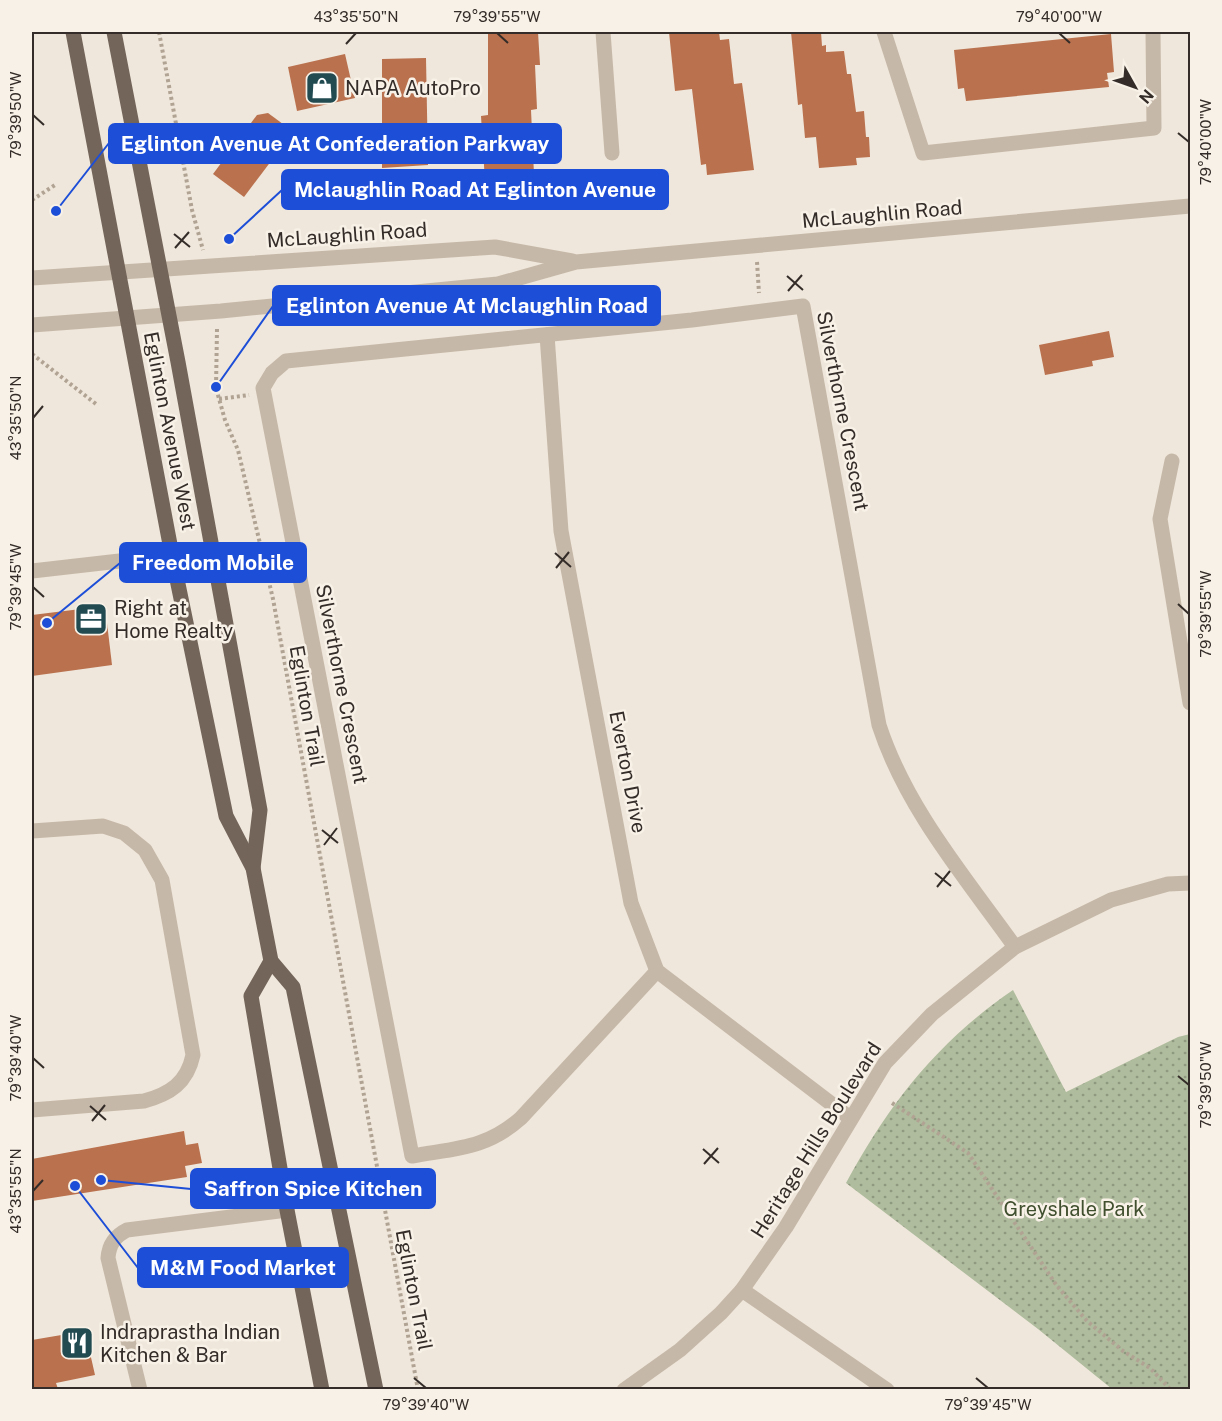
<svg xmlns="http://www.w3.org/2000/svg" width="1222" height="1421" viewBox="0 0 1222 1421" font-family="'Public Sans',sans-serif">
  <defs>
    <pattern id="park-dots" width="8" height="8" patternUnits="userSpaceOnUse" patternTransform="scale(1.5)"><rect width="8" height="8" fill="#afbc9d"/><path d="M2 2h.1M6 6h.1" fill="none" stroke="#8f9980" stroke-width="1.8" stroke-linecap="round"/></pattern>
  </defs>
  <rect width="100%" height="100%" fill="#efe7db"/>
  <path fill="url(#park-dots)" d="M1013,990L1066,1092L1178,1037L1190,1034V1389H1112L1038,1329L846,1183C889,1104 937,1042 1013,990Z"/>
  <g fill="#ba714e">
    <polygon points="488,32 538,32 540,65 535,65 537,109 531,110 535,196 486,198 481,116 488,115"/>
    <polygon points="669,32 719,32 720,40 729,39 734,84 742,83 754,170 707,175 706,164 701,165 692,89 675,91"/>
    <polygon points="791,32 821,32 822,46 826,45 826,52 844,51 847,74 851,74 856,112 864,111 866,137 869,137 870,157 856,158 857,165 819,168 816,137 805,138 802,104 798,105"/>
    <polygon points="1111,34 1114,72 1107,73 1109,87 966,101 964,88 958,89 954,50"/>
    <polygon points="345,54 355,98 297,111 288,67"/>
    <polygon points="426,58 428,165 382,168 382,59"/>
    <polygon points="268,113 287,127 290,136 244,197 213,174 257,115"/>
    <polygon points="1109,331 1114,357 1092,361 1093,366 1045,375 1039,345"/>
    <polygon points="105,606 112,665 32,676 32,615"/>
    <polygon points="184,1131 186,1145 198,1143 202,1163 185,1166 187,1177 32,1201 32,1159"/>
    <polygon points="85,1331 95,1375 56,1383 58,1389 32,1389 32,1340"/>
  </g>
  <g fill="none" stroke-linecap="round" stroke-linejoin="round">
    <g stroke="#b1a393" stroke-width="4" stroke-dasharray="3 3" stroke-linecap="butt">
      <polyline points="159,32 192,210 203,250"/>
      <polyline points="32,200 55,185"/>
      <polyline points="757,262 759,293"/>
      <polyline points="217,329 216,388 225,420 238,450 273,599 418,1390"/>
      <polyline points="32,354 96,404"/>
      <polyline points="219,399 249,395"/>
      <polyline points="892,1103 968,1153 1057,1286 1087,1321 1123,1351 1150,1368 1171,1390"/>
    </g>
    <g stroke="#c6b8a8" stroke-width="15">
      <polyline points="603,32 612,153"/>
      <polyline points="884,32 923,153 1154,128 1153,32"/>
      <polyline points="32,278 495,247 572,261"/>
      <polyline points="32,325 221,311 498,284 576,262 1190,206"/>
      <polyline points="547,335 561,531 631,903 657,971 850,1118"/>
      <polyline points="1172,461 1160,519 1190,703"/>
      <polyline points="32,571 172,555"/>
      <path d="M32,831L103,826L124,833L145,850L162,880L193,1055C187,1083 170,1094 144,1101L32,1110"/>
      <path d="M657,971L521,1118C486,1149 456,1148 412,1156L263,388L272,373L286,361L692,320L803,306L879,725C906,808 965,877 1015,947"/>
      <polyline points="742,1290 887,1390"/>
      <path d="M140,1390L108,1258C109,1244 115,1236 127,1230L287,1210"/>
      <polyline points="624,1390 680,1350 721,1313 742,1290 786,1227 885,1063 932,1014 1015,947 1111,900 1168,884 1190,883"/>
    </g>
    <g stroke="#74655a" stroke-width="15">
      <polyline points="73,32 172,555 226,816 253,868 271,961 293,987 376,1390"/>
      <polyline points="114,32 178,362 260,810 253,868"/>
      <polyline points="271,961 251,996 287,1210 322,1390"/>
    </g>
  </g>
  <path fill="none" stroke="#332c28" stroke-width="2" d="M497,33L508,43M1059,33L1070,43M346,44L356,33M33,115L44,125M1178,133L1189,142M174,234L190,247M175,248L189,232M787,276L803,290M788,291L802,275M33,418L43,406M555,553L571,567M556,568L569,552M33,587L44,597M1178,604L1189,614M322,830L338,843M324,845L337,828M935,873L951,886M937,887L950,871M33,1058L44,1068M1178,1076L1189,1085M90,1106L106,1120M92,1121L105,1105M703,1149L719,1163M704,1164L718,1148M33,1191L43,1180M414,1378L426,1388M976,1378L988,1388"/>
  <defs>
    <g id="shop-square" transform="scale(1.725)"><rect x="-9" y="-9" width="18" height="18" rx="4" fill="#214a51" stroke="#f7f1e7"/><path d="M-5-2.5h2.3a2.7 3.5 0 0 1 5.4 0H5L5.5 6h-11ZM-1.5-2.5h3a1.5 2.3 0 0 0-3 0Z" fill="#fff"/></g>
    <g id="office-square" transform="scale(1.725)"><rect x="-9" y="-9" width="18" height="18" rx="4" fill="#214a51" stroke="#f7f1e7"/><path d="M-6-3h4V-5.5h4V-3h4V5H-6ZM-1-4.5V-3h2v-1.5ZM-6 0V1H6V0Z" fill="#fff"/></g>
    <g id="restaurant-square" transform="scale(1.725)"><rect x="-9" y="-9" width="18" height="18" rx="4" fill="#214a51" stroke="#f7f1e7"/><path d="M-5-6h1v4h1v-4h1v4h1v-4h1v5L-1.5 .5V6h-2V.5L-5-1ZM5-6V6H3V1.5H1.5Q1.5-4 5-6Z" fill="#fff"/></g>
  </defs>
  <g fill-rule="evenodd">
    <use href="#shop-square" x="322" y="88"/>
    <use href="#office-square" x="91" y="619"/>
    <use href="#restaurant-square" x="77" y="1343"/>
  </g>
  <g text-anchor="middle" stroke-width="5" stroke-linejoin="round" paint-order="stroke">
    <g font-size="20" fill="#332c28" stroke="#f7f1e7" text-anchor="start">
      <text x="345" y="95">NAPA AutoPro</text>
      <text x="114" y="615">Right at<tspan x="114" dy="23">Home Realty</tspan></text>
      <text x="100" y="1339">Indraprastha Indian<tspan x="100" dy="23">Kitchen &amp; Bar</tspan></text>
    </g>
    <g font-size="20" fill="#332c28" stroke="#f7f1e7">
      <text transform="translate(882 214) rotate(-5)" y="7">McLaughlin Road</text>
      <text transform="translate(347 235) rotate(-4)" y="7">McLaughlin Road</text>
      <text transform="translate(843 411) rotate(79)" y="7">Silverthorne Crescent</text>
      <text transform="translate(170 431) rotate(79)" y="7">Eglinton Avenue West</text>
      <text transform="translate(342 684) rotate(79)" y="7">Silverthorne Crescent</text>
      <text transform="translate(307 706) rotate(80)" y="7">Eglinton Trail</text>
      <text transform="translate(628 772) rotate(79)" y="7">Everton Drive</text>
      <text transform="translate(816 1140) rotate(-58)" y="7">Heritage Hills Boulevard</text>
      <text transform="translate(414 1290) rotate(79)" y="7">Eglinton Trail</text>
    </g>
    <g font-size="20" fill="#404f2e" stroke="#f7f1e7">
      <text x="1074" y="1216">Greyshale Park</text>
    </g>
  </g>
  <path fill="none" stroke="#1d4ed8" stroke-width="2" d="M56 211L109 143M229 239L282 190M216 387L273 306M47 623L120 563M101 1180L191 1189M75 1186L138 1268"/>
  <g fill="#1d4ed8" stroke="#f7f1e7" stroke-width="2">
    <circle cx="56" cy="211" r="6"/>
    <circle cx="229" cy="239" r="6"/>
    <circle cx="216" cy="387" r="6"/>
    <circle cx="47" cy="623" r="6"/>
    <circle cx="101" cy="1180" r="6"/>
    <circle cx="75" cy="1186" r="6"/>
  </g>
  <g fill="#1d4ed8" stroke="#1d4ed8" stroke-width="2">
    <rect x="109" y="124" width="452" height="39" rx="6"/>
    <rect x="282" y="170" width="386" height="39" rx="6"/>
    <rect x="273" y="286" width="387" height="39" rx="6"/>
    <rect x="120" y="543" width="186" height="39" rx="6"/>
    <rect x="191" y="1169" width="244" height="39" rx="6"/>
    <rect x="138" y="1248" width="210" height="39" rx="6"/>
  </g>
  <g font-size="21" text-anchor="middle" font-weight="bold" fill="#fff">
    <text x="335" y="151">Eglinton Avenue At Confederation Parkway</text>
    <text x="475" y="197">Mclaughlin Road At Eglinton Avenue</text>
    <text x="467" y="313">Eglinton Avenue At Mclaughlin Road</text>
    <text x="213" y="570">Freedom Mobile</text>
    <text x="313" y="1196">Saffron Spice Kitchen</text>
    <text x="243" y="1275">M&amp;M Food Market</text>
  </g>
  <rect width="1222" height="1421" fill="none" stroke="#f7f1e7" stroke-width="66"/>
  <g transform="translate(1135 87) rotate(130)" stroke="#f7f1e7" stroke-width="4.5" paint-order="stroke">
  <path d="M0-4.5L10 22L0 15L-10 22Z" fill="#332c28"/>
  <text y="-9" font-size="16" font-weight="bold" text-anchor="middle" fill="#332c28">N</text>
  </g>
  <rect x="33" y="33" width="1156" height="1355" fill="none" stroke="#332c28" stroke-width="2"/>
  <g font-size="15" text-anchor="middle" fill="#332c28">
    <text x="356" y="22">43°35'50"N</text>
    <text x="497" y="22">79°39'55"W</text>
    <text x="1059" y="22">79°40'00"W</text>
    <text transform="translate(16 115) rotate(-90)" y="5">79°39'50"W</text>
    <text transform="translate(1206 142) rotate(-90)" y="5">79°40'00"W</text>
    <text transform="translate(16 418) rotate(-90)" y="5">43°35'50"N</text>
    <text transform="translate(16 587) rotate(-90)" y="5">79°39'45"W</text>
    <text transform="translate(1206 614) rotate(-90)" y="5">79°39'55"W</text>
    <text transform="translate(16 1058) rotate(-90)" y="5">79°39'40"W</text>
    <text transform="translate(1206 1085) rotate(-90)" y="5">79°39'50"W</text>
    <text transform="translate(16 1191) rotate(-90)" y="5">43°35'55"N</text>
    <text x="426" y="1410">79°39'40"W</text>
    <text x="988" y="1410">79°39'45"W</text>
  </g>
</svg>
